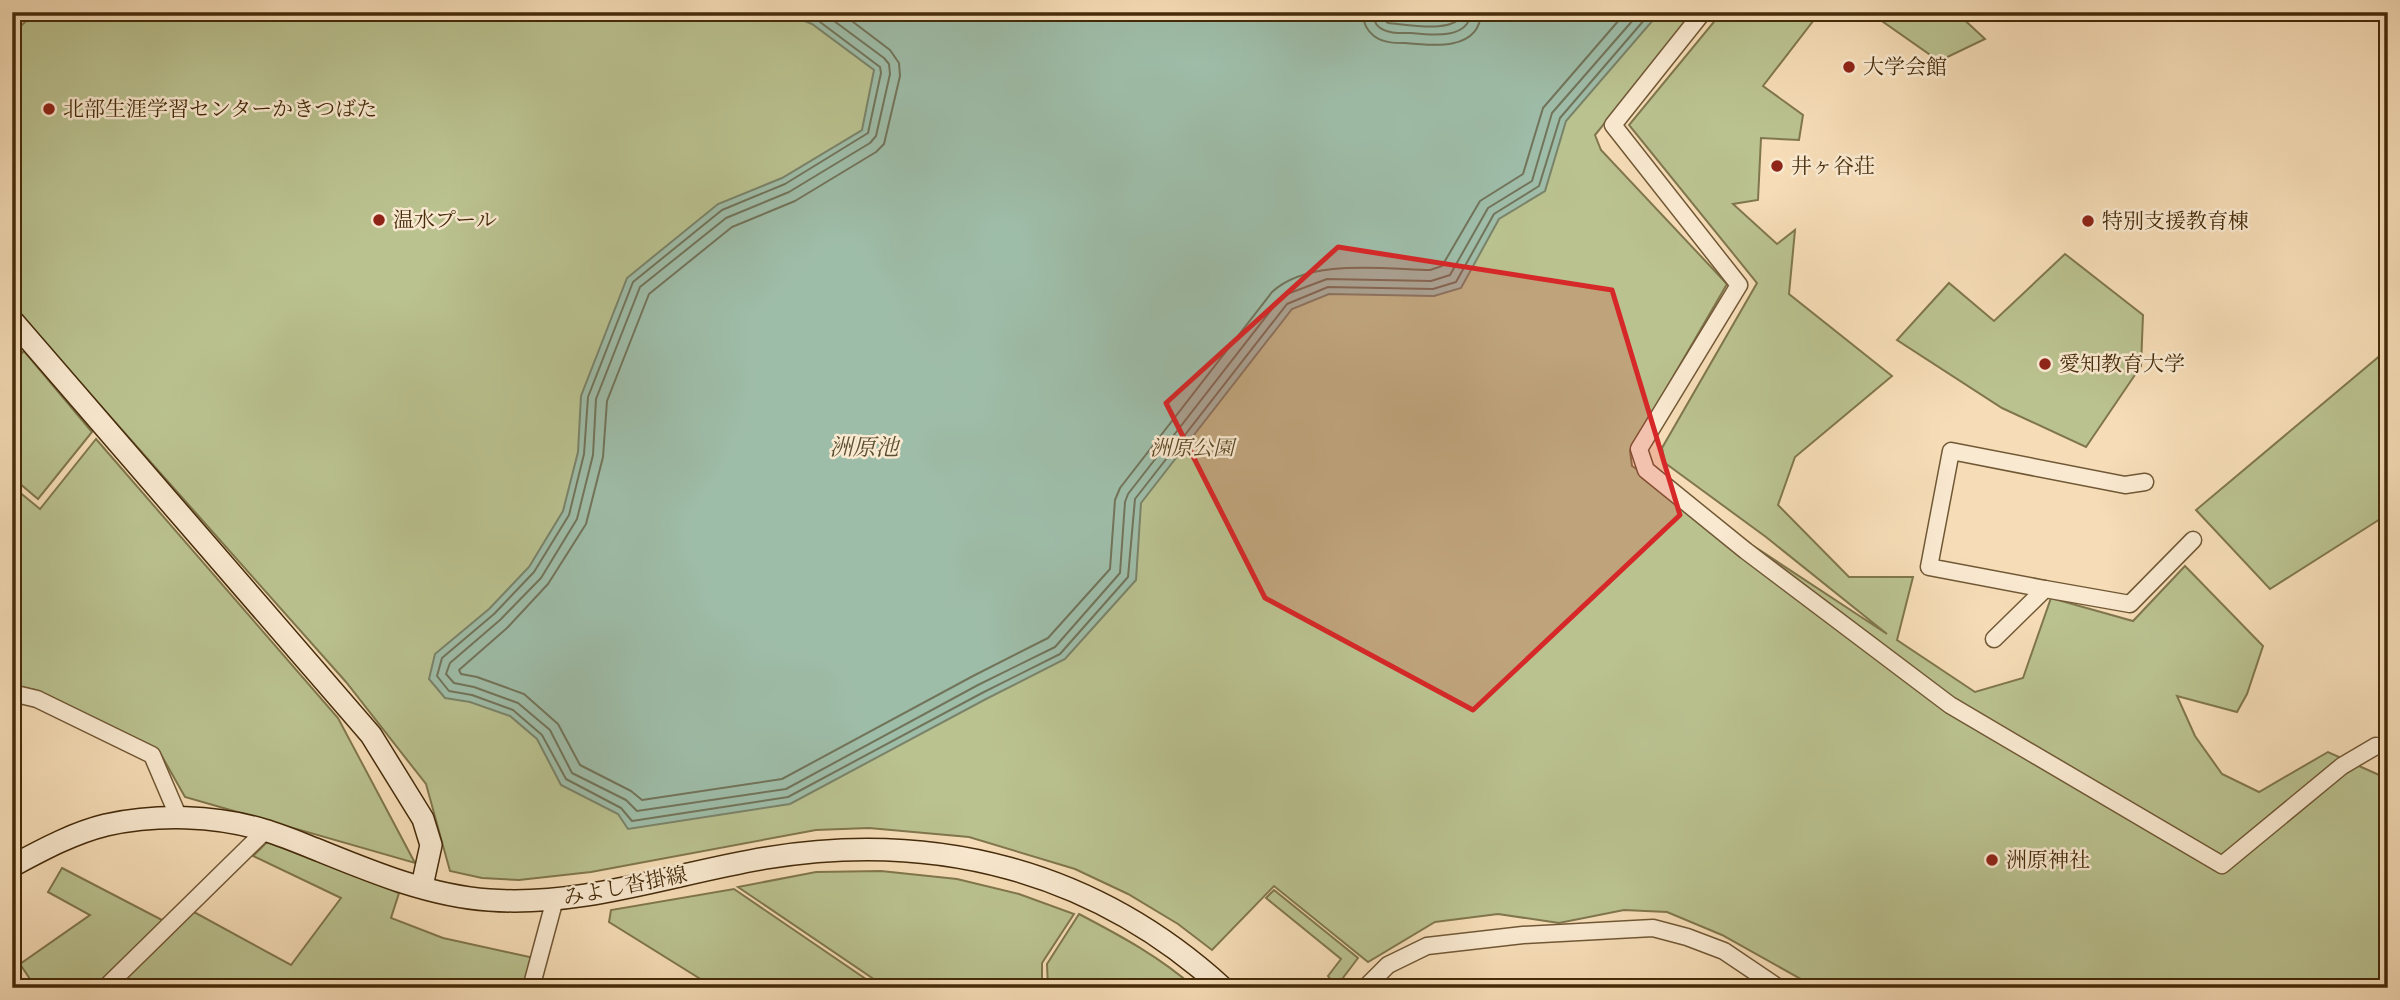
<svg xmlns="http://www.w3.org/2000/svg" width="2400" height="1000" viewBox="0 0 2400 1000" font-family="'IM FELL Great Primer','Noto Serif JP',serif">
  <rect width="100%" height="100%" fill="#f6ddb7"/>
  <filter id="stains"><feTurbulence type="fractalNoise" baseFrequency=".00286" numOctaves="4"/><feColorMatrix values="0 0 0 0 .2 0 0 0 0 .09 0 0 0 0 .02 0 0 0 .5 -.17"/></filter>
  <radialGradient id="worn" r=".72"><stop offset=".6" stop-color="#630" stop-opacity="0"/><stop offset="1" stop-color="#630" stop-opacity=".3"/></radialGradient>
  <g fill="#bac290" stroke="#80764d" stroke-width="2">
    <polygon points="36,12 1695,12 1595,135 1601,150 1727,284 1630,451 1632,466 1887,634 1766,537 1665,463 1662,448 1757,283 1629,125 1722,12 1820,12 1763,86 1803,115 1799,140 1761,138 1758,200 1733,204 1777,244 1795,230 1789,294 1892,376 1795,457 1778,505 1849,577 1913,577 1897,640 1975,692 2023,678 2051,598 2133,621 2185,566 2263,646 2247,694 2237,712 2177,696 2195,736 2222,774 2259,792 2328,752 2388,779 2388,988 1817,988 1722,935 1667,912 1624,910 1559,923 1498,914 1435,922 1368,962 1274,886 1212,950 1178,924 1128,894 1075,869 969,837 869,828 816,830 591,872 519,880 482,878 450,871 426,784 346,682 12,306 12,34"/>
    <polygon points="1869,12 1956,12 1985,39 1939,61"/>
    <polygon points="2065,254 2143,315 2141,366 2086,447 2002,408 1897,340 1949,283 1994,321"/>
    <polygon points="2388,349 2388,514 2270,589 2196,510"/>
    <polygon points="24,351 92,432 38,499 12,477 12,363"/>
    <polygon points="96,439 338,718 415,863 185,797 159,751 35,690 12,685 12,486 40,509"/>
    <polygon points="267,842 399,893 391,918 443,938 534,958 525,988 129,988 122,982 194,912 291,965 341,898 253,856"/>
    <polygon points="62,868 164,921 96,988 36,988 20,964 90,915 48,892"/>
    <polygon points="881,871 957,879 1019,894 1074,914 1042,963 1042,988 887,988 738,887 816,872"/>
    <polygon points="734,889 879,988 715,988 609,922 611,910"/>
    <polygon points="1274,890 1358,958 1336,987 1328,976 1341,959 1266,898"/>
    <path d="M1079,914C1121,936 1160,957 1195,988H1048L1047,964Z"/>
  </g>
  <polygon fill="#9ebda9" stroke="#7a8369" stroke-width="2" points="782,12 1351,12 1437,20 1468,12 1660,12 1566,121 1545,191 1499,219 1461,288 1434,296 1329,294 1292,309 1141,503 1136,580 1065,659 986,699 790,804 628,829 618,814 561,785 537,739 510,716 470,702 445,698 429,679 435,654 489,609 529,567 563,511 578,452 581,396 627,278 718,204 782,178 862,130 874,70 812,24"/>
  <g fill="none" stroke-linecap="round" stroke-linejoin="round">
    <g stroke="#72745a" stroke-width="2">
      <polyline points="801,12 816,19 880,67 881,73 868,133 785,184 722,210 633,282 588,397 584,454 569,515 534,572 494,614 442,658 437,676 449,691 472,695 513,710 542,735 566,779 621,808 632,821 788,797 982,693 1060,654 1128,577 1135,499 1287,304 1328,287 1433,289 1456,282 1494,214 1539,186 1560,118 1651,12"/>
      <polyline points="822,12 884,58 889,64 890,74 876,136 870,143 789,192 726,218 640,287 596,399 593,455 577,519 541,578 500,620 450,663 446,674 454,683 474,687 518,703 550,730 572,773 626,800 637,811 786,789 978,685 1055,647 1120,573 1125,502 1128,494 1282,296 1327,279 1431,281 1450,275 1488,208 1532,181 1552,113 1640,12"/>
      <path d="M840,12L890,50L899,63L900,76L884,144L876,152L795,201L732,227L649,294L607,401L603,457L586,524L548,584L507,628L459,670L461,674L477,677L524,694L558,724L580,765L631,791L642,800L782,779L973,676L1048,638L1110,569L1115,500L1120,488L1272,292C1308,258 1384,269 1430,270L1442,266L1480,201L1523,174L1543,108L1626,12"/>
      <path d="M1362,12C1363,22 1366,30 1374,36C1383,43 1395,43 1405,43C1433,46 1480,51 1481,12"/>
      <path d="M1373,12C1373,18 1374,23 1379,27C1387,34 1401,33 1411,33C1431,35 1469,40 1471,12"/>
      <path d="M1382,12L1383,19L1388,23C1405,24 1459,35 1462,12"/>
    </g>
    <g stroke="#715835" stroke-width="19">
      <g id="street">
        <polyline points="1703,12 1613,125 1739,285 1639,449 1646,470 1746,551 1950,705 2222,865 2342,766 2376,746 2388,748"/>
        <polyline points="2045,589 1929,567 1951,451 2125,485 2145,482"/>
        <polyline points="1994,639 2045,589 2130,604 2193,540"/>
        <polyline points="12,693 37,699 152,755 179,818"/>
        <polyline points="105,988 266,830"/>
        <polyline points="531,988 555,899"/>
        <polyline points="1365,988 1388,965 1427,946 1523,935 1653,928 1687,937 1724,951 1779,988"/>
      </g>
    </g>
    <g stroke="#452b0a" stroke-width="24">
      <g id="secondary">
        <polyline points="12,320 371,735 423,819 431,845 422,886"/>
        <path d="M12,866C42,850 73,833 106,825C157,814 214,815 264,830C282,835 300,843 318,850C372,872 430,896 489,900C583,907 675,873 766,858C936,830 1095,871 1223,988"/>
      </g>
    </g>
    <use href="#street" stroke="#f9e9d0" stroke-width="16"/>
    <use href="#secondary" stroke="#f9e9d0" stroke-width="21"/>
  </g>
  <path fill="#d62828" fill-opacity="0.2" stroke="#d62828" stroke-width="5" stroke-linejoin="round" d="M1338,247L1612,290L1680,515L1473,710L1265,598L1166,403Z"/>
  <g fill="#8f2418" stroke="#f9e9d0" stroke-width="2.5">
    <circle cx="1849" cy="67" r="7"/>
    <circle cx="49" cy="109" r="7"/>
    <circle cx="1777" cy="166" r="7"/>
    <circle cx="379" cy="220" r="7"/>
    <circle cx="2088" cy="221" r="7"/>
    <circle cx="2045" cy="364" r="7"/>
    <circle cx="1992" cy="860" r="7"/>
  </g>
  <g text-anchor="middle" stroke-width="5" stroke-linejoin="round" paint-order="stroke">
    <g font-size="21" fill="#452b0a" stroke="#f9e9d0" text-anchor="start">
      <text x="1863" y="74">大学会館</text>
      <text x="63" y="116">北部生涯学習センターかきつばた</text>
      <text x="1791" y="173">井ヶ谷荘</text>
      <text x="393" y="227">温水プール</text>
      <text x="2102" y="228">特別支援教育棟</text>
      <text x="2059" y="371">愛知教育大学</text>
      <text x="2006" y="867">洲原神社</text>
    </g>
    <g font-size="21" font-style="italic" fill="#5c4925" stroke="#f9e9d0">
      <text x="1192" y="455">洲原公園</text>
    </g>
    <g font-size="21" fill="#452b0a" stroke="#f9e9d0">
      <text transform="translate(625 886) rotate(-11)" y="7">みよし沓掛線</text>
    </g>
    <g font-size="23" font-style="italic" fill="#5b5032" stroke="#f9e9d0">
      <text x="864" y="455">洲原池</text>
    </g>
  </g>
  <rect width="2400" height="1000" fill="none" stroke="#f6ddb7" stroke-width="42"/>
  <rect x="14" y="14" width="2372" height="972" fill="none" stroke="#452b0a" stroke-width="3.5"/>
  <rect x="21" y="21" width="2358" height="958" fill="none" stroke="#452b0a" stroke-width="2"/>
  <rect width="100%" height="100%" filter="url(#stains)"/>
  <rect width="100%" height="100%" fill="url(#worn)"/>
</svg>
